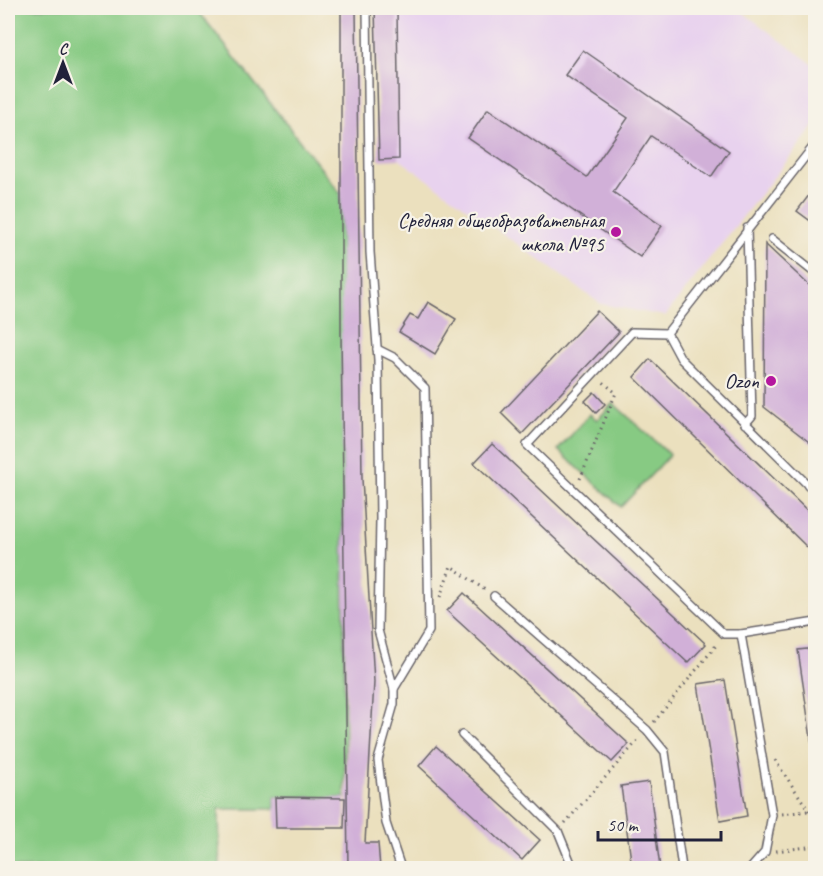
<svg xmlns="http://www.w3.org/2000/svg" width="823" height="876" viewBox="0 0 823 876" font-family="Caveat,sans-serif">
  <rect width="100%" height="100%" fill="#f7f3e8"/>
  <filter id="ink" filterUnits="userSpaceOnUse"><feTurbulence type="fractalNoise" baseFrequency=".0167" numOctaves="2"/><feDisplacementMap in="SourceGraphic" scale="12" xChannelSelector="R" yChannelSelector="G"/><feConvolveMatrix kernelMatrix="1 2 1 2 8 2 1 2 1" color-interpolation-filters="sRGB"/></filter>
  <filter id="wash" filterUnits="userSpaceOnUse"><feTurbulence type="fractalNoise" baseFrequency=".008" numOctaves="4" result="noise"/><feDisplacementMap in="SourceGraphic" scale="24" xChannelSelector="R" yChannelSelector="G"/><feGaussianBlur stdDeviation="1.35" result="paint"/><feColorMatrix in="noise" values="0 0 0 0 0 0 0 0 0 0 0 0 0 0 0 0 0 1.4 0 .05"/><feComposite in="paint" operator="in"/></filter>
  <g filter="url(#wash)">
    <rect width="100%" height="100%" fill="#ebe0be"/>
    <polygon fill="#e8d2ee" points="397,8 737,8 815,66 815,125 665,316 601,304 399,159"/>
    <g fill="#87ca83" stroke="#54765f" stroke-width="1.5">
      <polygon points="8,8 196,8 341,194 345,798 275,797 275,809 219,809 220,868 8,868"/>
      <polygon points="613,403 670,455 621,507 558,450 590,414 597,420"/>
    </g>
    <g id="blocks">
      <g fill="#d1b0d8">
        <polygon points="341,8 356,8 362,479 374,682 365,843 378,843 380,868 348,868 341,336"/>
        <polygon points="375,8 397,8 399,159 379,160"/>
        <polygon points="583,50 729,151 711,177 651,136 613,192 662,226 640,257 468,138 488,109 587,177 628,118 565,75"/>
        <polygon points="816,186 816,225 797,211"/>
        <polygon points="765,244 811,287 813,445 764,407"/>
        <polygon points="428,302 456,319 435,354 399,332 410,315 418,319"/>
        <polygon points="597,311 619,332 522,434 501,413"/>
        <polygon points="650,359 816,519 816,556 634,377"/>
        <polygon points="594,392 605,404 596,413 585,401"/>
        <polygon points="492,444 706,644 688,663 474,463"/>
        <polygon points="464,593 629,744 612,762 447,611"/>
        <polygon points="816,648 816,759 814,759 798,650"/>
        <polygon points="725,680 747,816 720,821 698,684"/>
        <polygon points="436,746 540,840 522,860 419,766"/>
        <polygon points="649,782 660,868 632,868 621,786"/>
        <polygon points="275,797 345,798 344,828 276,828"/>
      </g>
    </g>
  </g>
  <g filter="url(#ink)">
    <use href="#blocks" fill-opacity="0" stroke="#686469" stroke-width="1.5"/>
    <g fill="none" stroke-linecap="round" stroke-linejoin="round">
      <g stroke="#686469" stroke-width="10">
        <g id="service">
          <polyline points="367,8 370,252 378,360 380,519 378,630 394,689 394,704 378,760 386,823 401,868"/>
          <polyline points="816,143 667,333 681,359 816,493"/>
          <polyline points="772,239 816,274"/>
          <polyline points="667,333 632,332 527,445 724,634 741,634 772,815 765,852 751,868"/>
          <polyline points="377,349 395,358 425,388 429,631 394,689"/>
          <polyline points="745,424 752,416 747,228"/>
          <polyline points="808,486 816,474"/>
          <polyline points="494,596 647,730 665,752 682,868"/>
          <polyline points="741,634 816,622"/>
          <polyline points="462,735 558,831 573,868"/>
        </g>
      </g>
      <g stroke="#686469" stroke-width="3" stroke-dasharray="1.5 4.5" stroke-linecap="butt">
        <polyline points="580,479 616,393 601,380"/>
        <polyline points="440,597 451,566 485,590"/>
        <polyline points="654,722 718,643"/>
        <polyline points="775,760 809,811"/>
        <polyline points="782,814 816,810"/>
        <polyline points="565,823 640,738"/>
        <polyline points="776,851 816,846"/>
      </g>
      <use href="#service" stroke="#fff" stroke-width="7"/>
    </g>
  </g>
  <g fill="#b5179e" stroke="#f7f3e8" stroke-width="2">
    <circle cx="616" cy="232" r="6"/>
    <circle cx="771" cy="381" r="6"/>
  </g>
  <g text-anchor="middle" stroke-width="4.5" stroke-linejoin="round" paint-order="stroke">
    <g font-size="21" fill="#22223b" stroke="#f7f3e8" text-anchor="end">
      <text x="604" y="227">Средняя общеобразовательная<tspan x="604" dy="24">школа №95</tspan></text>
      <text x="759" y="388">Ozon</text>
    </g>
  </g>
  <rect width="823" height="876" fill="none" stroke="#f7f3e8" stroke-width="30"/>
  <g transform="translate(63 63)" stroke="#f7f3e8" stroke-width="4.5" paint-order="stroke">
  <path d="M0-4.5L10 22L0 15L-10 22Z" fill="#22223b"/>
  <text y="-9" font-size="16" font-weight="bold" text-anchor="middle" fill="#22223b">С</text>
  </g>
  <path d="M598 831v9h123v-9" fill="none" stroke="#22223b" stroke-width="3"/>
  <text x="607" y="831" font-size="18" fill="#22223b" stroke="#f7f3e8" stroke-width="4.5" paint-order="stroke">50 m</text>
</svg>
